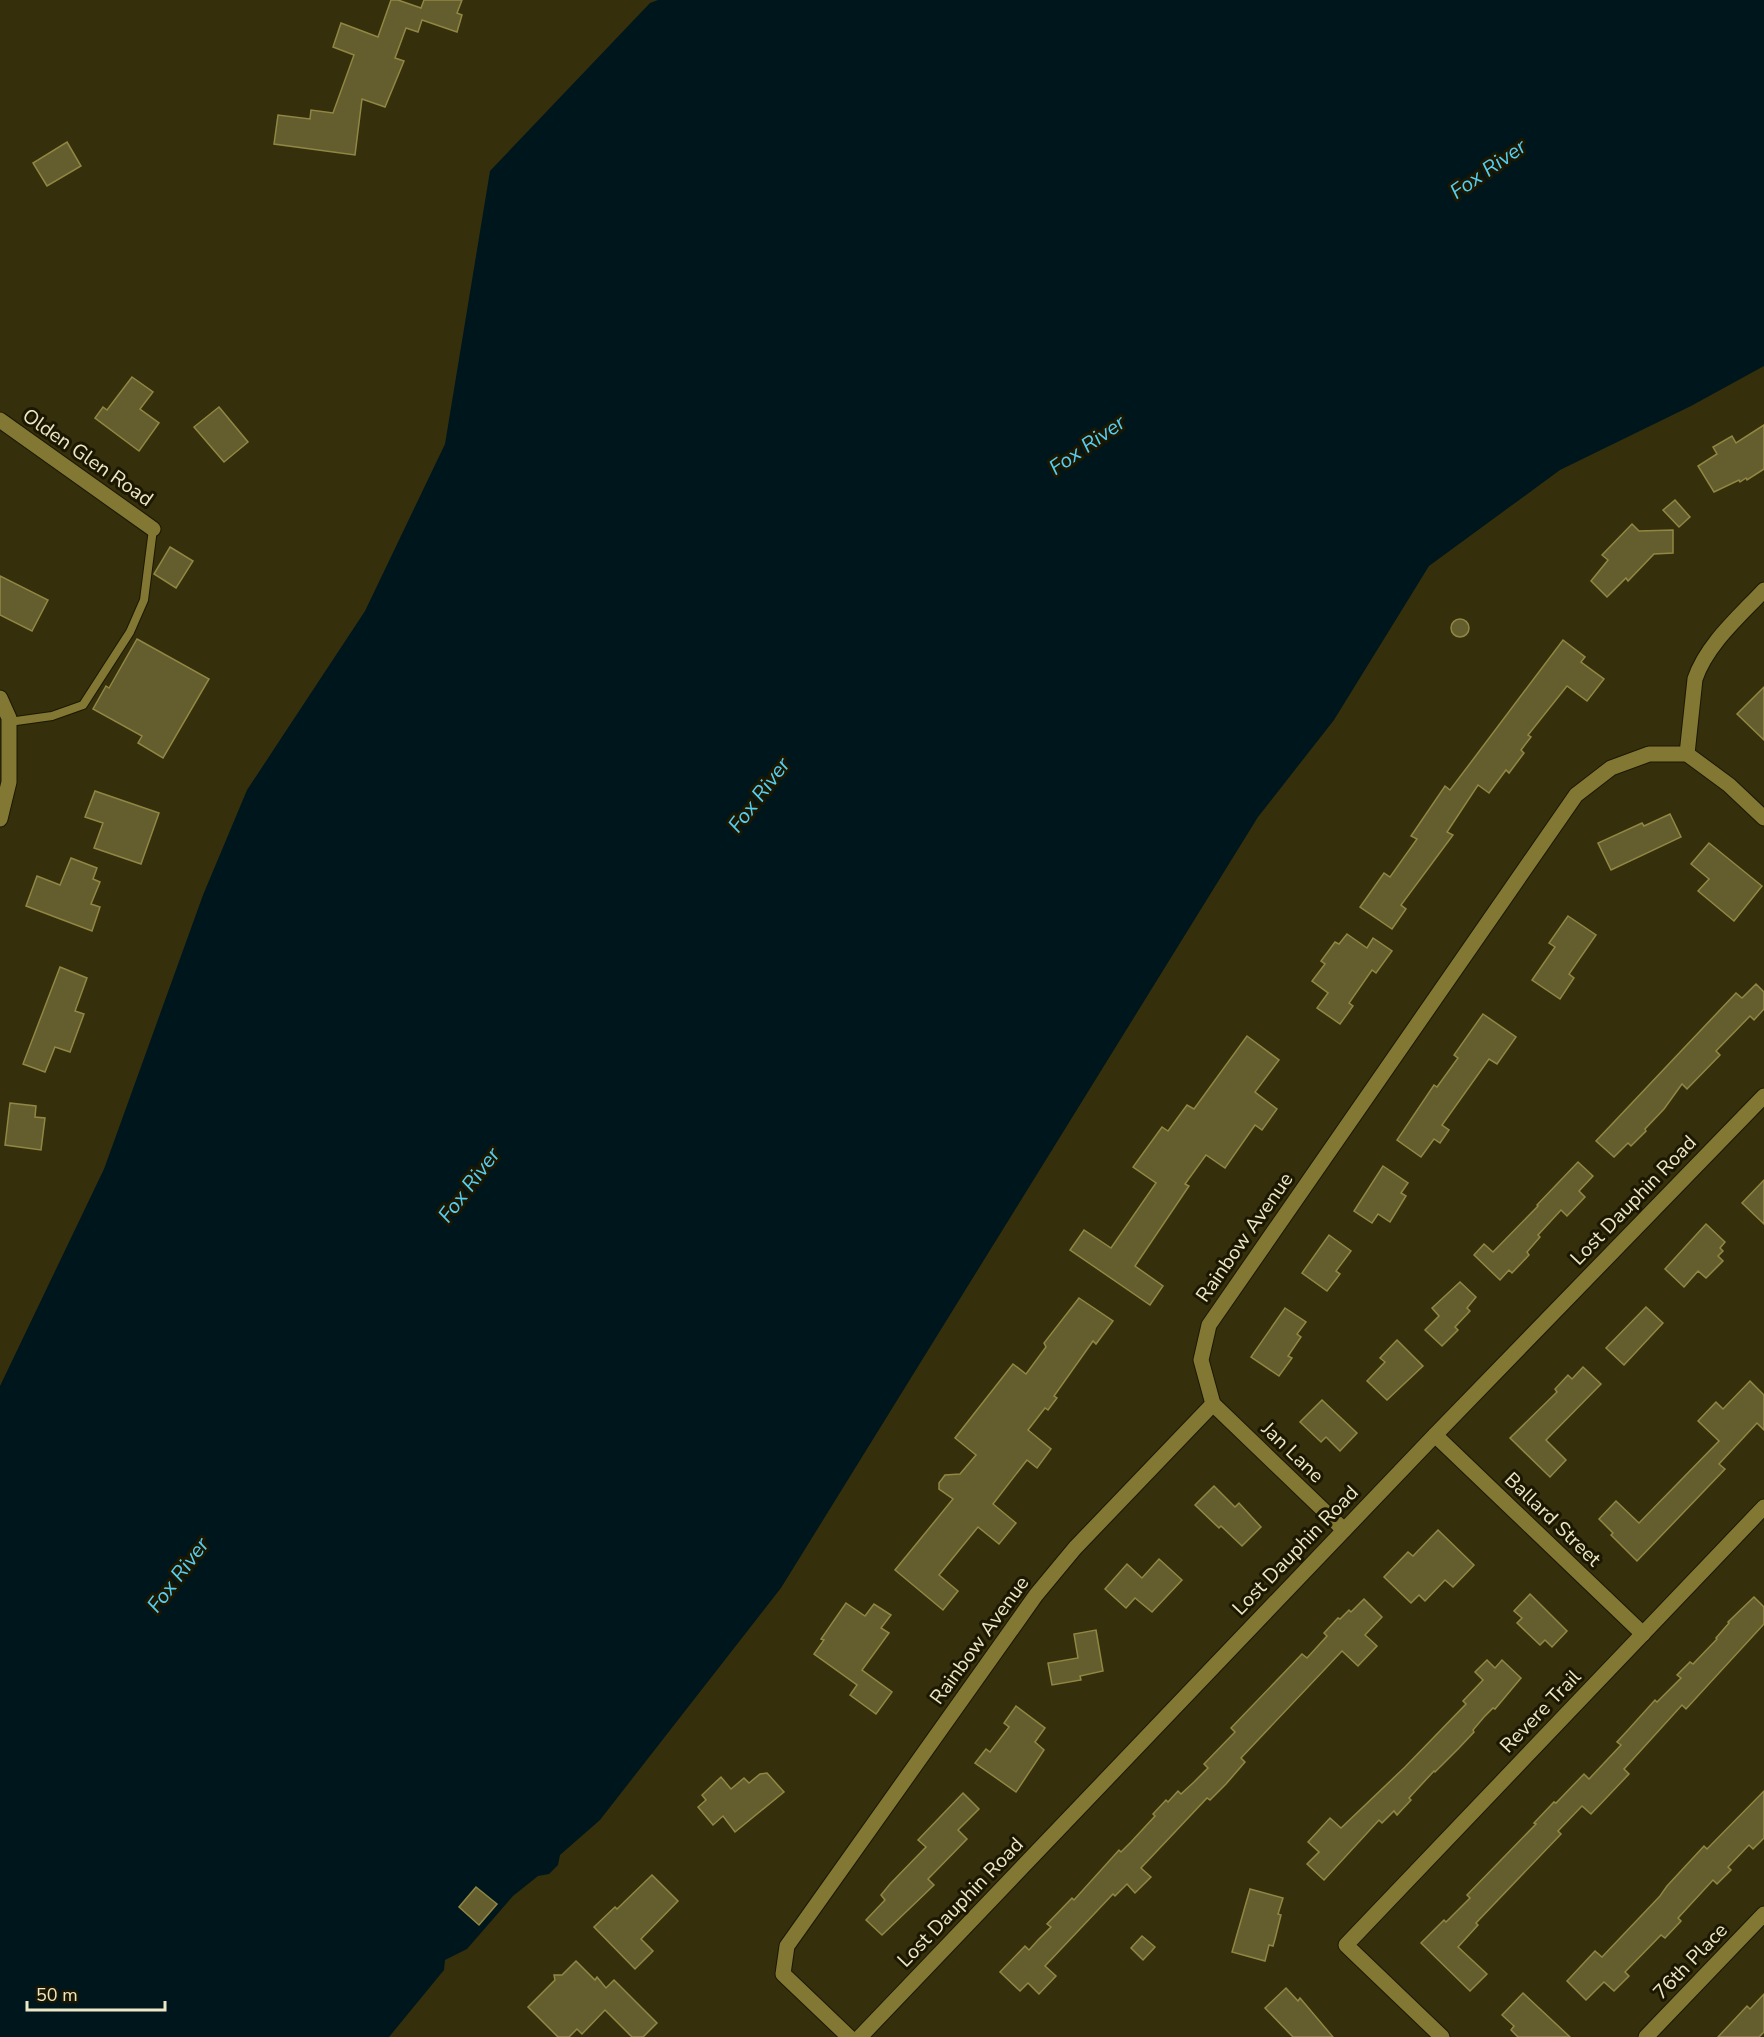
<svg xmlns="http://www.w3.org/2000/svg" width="1764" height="2037" viewBox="0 0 1764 2037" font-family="'Nunito Sans',sans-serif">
  <rect width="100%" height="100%" fill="#35300b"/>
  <polygon fill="#00161d" points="658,0 1764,0 1764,366 1691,406 1560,470 1429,566 1334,720 1258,817 781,1588 600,1820 560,1855 558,1865 549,1874 538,1876 513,1896 467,1949 445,1960 444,1970 389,2037 0,2037 0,1386 104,1169 203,895 247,790 365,611 445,444 490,171 650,3"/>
  <g fill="#645d2e" stroke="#918744" stroke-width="1.5">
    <polygon points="391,0 398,0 421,8 424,0 462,0 457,13 462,15 457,32 422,20 418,32 406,28 395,58 404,61 385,107 362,99 355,155 274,144 278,115 310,119 311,110 333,113 354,55 333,47 341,23 378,37"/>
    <polygon points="67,142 81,166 47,186 33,163"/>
    <polygon points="132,377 153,392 140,409 159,423 139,451 95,418 103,407 107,410"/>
    <polygon points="219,407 248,442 224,462 194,427"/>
    <polygon points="1764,425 1764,469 1747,480 1746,478 1740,482 1739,480 1714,492 1698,466 1717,454 1713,447 1732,436 1736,443"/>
    <polygon points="1675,500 1690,517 1679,527 1663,510"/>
    <polygon points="1632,524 1639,531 1673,530 1673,553 1654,554 1628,581 1626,578 1607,597 1591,581 1608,560 1602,555"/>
    <polygon points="170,547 193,561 176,588 154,574"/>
    <polygon points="0,576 48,600 32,631 0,615"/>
    <circle cx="1460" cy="628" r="9"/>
    <polygon points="137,639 209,679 163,758 138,743 142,736 93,709 106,686 109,688"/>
    <polygon points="1563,640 1585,657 1581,662 1604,679 1587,701 1567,686 1528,735 1531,737 1521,750 1524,753 1509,773 1506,770 1489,793 1478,785 1447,832 1453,835 1401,905 1406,909 1392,929 1360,907 1384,873 1390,877 1417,839 1411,836 1445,786 1450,790"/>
    <polygon points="1764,687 1764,740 1737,714"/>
    <polygon points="95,791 159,813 141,864 94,848 103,823 85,817"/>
    <polygon points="1670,814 1681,837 1611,870 1598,843 1642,823 1644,826"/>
    <polygon points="1709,843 1762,886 1734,921 1698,891 1709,879 1691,864"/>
    <polygon points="71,858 97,868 93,879 100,882 91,904 100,907 92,931 26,906 37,876 60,885"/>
    <polygon points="1568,916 1596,935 1569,974 1574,978 1560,999 1532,980 1555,947 1549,943"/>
    <polygon points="1347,934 1367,948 1373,938 1392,951 1376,973 1372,970 1349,1003 1353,1006 1340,1024 1317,1008 1328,993 1312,981 1325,964 1321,961 1335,942 1339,944"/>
    <polygon points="60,967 87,978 75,1011 84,1014 70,1052 55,1047 45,1072 23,1064"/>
    <polygon points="1756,984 1764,992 1764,1009 1754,1020 1750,1016 1716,1051 1720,1055 1687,1089 1682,1084 1664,1109 1645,1129 1646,1131 1631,1146 1628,1143 1614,1157 1596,1141 1736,993 1742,998"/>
    <polygon points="1483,1014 1516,1037 1497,1064 1489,1059 1442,1125 1449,1130 1440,1143 1434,1139 1421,1157 1397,1140 1434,1085 1437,1087 1458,1058 1454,1055"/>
    <polygon points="1247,1036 1279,1060 1255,1092 1277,1109 1262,1130 1255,1125 1225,1168 1206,1155 1185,1184 1189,1186 1135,1266 1163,1286 1150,1305 1070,1250 1084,1230 1111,1248 1156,1183 1133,1167 1162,1127 1168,1131 1187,1105 1194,1109"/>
    <polygon points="10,1103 36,1106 35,1117 45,1118 41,1150 5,1145"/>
    <polygon points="1578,1162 1593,1176 1579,1191 1585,1197 1567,1216 1561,1210 1538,1235 1540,1237 1527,1252 1529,1255 1512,1273 1509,1270 1500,1280 1474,1255 1484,1244 1493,1252 1538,1206 1537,1205"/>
    <polygon points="1383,1166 1408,1183 1401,1193 1406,1196 1390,1222 1378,1214 1372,1223 1354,1211"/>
    <polygon points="1764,1180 1764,1224 1742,1203"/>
    <polygon points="1706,1224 1725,1242 1720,1248 1723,1251 1718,1256 1723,1261 1706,1278 1698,1271 1684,1287 1665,1269"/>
    <polygon points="1329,1235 1351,1251 1336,1271 1340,1274 1327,1291 1302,1273"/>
    <polygon points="1460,1282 1476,1297 1467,1308 1470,1311 1455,1327 1458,1330 1442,1346 1425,1330 1439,1316 1432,1308"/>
    <polygon points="1079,1298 1113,1321 1096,1344 1093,1341 1054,1396 1057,1398 1048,1410 1045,1408 1028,1430 1051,1449 1037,1468 1027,1460 993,1504 1016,1523 999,1544 978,1527 939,1575 958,1591 943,1610 895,1570 953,1499 939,1489 939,1483 945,1475 960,1474 976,1455 955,1438 1013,1364 1026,1374 1046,1347 1044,1343"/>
    <polygon points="1646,1307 1663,1323 1624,1365 1606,1348"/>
    <polygon points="1285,1308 1306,1322 1297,1334 1301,1337 1288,1356 1292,1358 1279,1376 1251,1357"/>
    <polygon points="1397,1340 1423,1366 1387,1400 1367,1381 1385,1362 1380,1358"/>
    <polygon points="1583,1367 1601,1384 1546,1440 1566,1460 1550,1477 1510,1438 1557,1392 1555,1389 1568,1375 1572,1379"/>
    <polygon points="1750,1381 1764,1395 1764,1430 1757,1423 1719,1464 1725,1469 1637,1561 1611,1535 1613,1533 1599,1519 1616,1501 1639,1523 1719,1441 1698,1421 1716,1402 1723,1409"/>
    <polygon points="1322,1400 1357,1433 1340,1451 1326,1437 1321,1442 1300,1422"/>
    <polygon points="1214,1486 1235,1507 1239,1503 1261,1527 1242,1546 1221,1526 1219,1528 1195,1505"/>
    <polygon points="1438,1530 1474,1565 1453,1587 1445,1580 1425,1601 1419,1595 1411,1603 1384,1577 1408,1552 1413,1556"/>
    <polygon points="1159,1559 1182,1580 1152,1612 1135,1598 1126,1608 1105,1589 1127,1564 1142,1578"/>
    <polygon points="1530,1594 1567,1631 1552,1647 1545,1640 1540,1645 1517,1623 1522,1618 1514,1611"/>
    <polygon points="1754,1597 1764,1607 1764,1624 1686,1709 1682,1705 1624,1769 1629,1774 1591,1814 1582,1806 1558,1831 1561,1834 1476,1923 1478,1925 1458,1947 1487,1974 1470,1991 1421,1943 1444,1920 1446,1922 1470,1898 1467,1895 1536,1824 1534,1823 1554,1802 1556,1803 1584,1774 1589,1779 1621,1745 1617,1742 1628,1730 1655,1700 1657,1702 1681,1678 1677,1675 1690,1662 1693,1664 1717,1639 1716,1638 1729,1623 1728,1622"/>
    <polygon points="1364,1599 1382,1617 1365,1635 1377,1646 1358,1666 1342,1651 1241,1758 1245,1762 1226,1784 1210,1800 1207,1798 1141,1868 1151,1877 1135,1893 1127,1884 1115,1896 1113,1894 1045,1966 1056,1976 1039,1994 1028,1983 1020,1991 1000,1972 1025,1946 1029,1950 1038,1940 1051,1927 1047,1924 1072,1898 1074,1900 1119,1850 1121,1852 1131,1842 1155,1816 1153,1814 1166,1800 1168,1802 1178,1791 1181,1794 1194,1782 1208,1768 1204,1764 1235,1732 1231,1728 1302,1654 1307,1658 1327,1636 1324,1633 1338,1618 1340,1619 1349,1610 1351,1612"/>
    <polygon points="846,1603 865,1616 874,1604 891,1615 881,1628 889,1633 862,1670 892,1692 876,1714 850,1695 857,1685 814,1654 824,1640 821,1639"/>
    <polygon points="1096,1630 1103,1671 1080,1676 1081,1680 1052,1685 1048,1663 1078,1658 1074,1634"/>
    <polygon points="1487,1660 1495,1668 1502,1660 1521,1678 1495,1709 1493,1708 1484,1717 1473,1730 1474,1732 1459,1748 1435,1772 1434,1771 1409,1798 1411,1800 1397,1815 1394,1811 1382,1823 1379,1820 1324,1880 1307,1864 1319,1852 1308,1842 1330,1818 1341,1828 1405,1767 1466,1704 1463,1701 1483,1680 1475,1672"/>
    <polygon points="1016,1706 1045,1728 1035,1742 1044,1750 1016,1792 975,1763 986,1749 990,1752 1009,1727 1004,1723"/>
    <polygon points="767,1773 784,1792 735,1832 723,1816 713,1825 698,1807 706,1800 702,1795 721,1777 731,1789 744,1778 749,1783 760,1774"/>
    <polygon points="1764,1791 1764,1838 1753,1849 1749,1845 1728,1867 1731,1870 1717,1884 1713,1880 1678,1918 1681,1921 1665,1938 1661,1935 1625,1972 1629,1976 1614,1991 1604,1982 1586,2000 1567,1981 1595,1951 1602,1957 1660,1896 1667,1886 1704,1846 1707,1849"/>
    <polygon points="963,1793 979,1809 958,1830 967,1839 928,1879 934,1885 882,1935 866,1920 885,1900 881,1895 890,1884 926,1847 918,1840"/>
    <polygon points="652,1875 678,1901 641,1939 653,1951 635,1969 594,1927 615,1907 617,1909"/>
    <polygon points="476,1887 497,1904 479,1925 459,1907"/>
    <polygon points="1250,1889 1283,1898 1278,1914 1281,1915 1275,1939 1273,1946 1269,1945 1265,1961 1232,1952"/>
    <polygon points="1142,1936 1155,1947 1143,1960 1131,1948"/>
    <polygon points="576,1961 595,1980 597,1977 606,1988 614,1980 657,2023 643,2037 632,2037 605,2010 582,2034 577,2029 569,2037 558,2037 528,2007 555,1980 554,1975 562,1975"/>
    <polygon points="1286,1988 1298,2001 1300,1998 1333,2037 1293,2037 1265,2008"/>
    <polygon points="1523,1993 1570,2037 1518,2037 1511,2030 1514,2026 1502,2015"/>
    <polygon points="1764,1994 1764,2032 1759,2037 1718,2037 1747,2006 1750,2009"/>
  </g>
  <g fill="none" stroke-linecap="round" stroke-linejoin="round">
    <g stroke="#1b1804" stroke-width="10">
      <polyline id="service" points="9,722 52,716 83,705 130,632 144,600 153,529"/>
    </g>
    <g stroke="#1b1804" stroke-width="17">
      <g id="minor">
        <polyline points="0,420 153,529"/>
        <polyline points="0,698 9,718 9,782 0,819"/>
        <path d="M1687,754L1695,679C1707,644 1739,617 1764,590"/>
        <polyline points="1687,754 1729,785 1764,818"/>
        <polyline points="1213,1404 1201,1360 1209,1325 1576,795 1611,768 1649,754 1687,754"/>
        <polyline points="1213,1404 1344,1530"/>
        <polyline points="1435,1435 1643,1634"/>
        <polyline points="849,2037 783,1974 787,1946 1036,1595 1075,1548 1213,1404"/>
        <polyline points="1442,2037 1346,1945 1764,1507"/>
        <polyline points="1646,2037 1764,1914"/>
      </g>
    </g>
    <g stroke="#1b1804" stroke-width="17">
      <polyline id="tertiary" points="860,2037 1435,1435 1764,1096"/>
    </g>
    <use href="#service" stroke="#827834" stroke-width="8"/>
    <use href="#minor" stroke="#827834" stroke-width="15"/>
    <use href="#tertiary" stroke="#827834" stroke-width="15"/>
  </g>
  <g text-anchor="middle" stroke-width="6" stroke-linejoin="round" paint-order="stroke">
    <g font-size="20" fill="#ece8c6" stroke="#1c1700">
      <text transform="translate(88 457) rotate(35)" y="7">Olden Glen Road</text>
      <text transform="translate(1633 1200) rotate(-46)" y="7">Lost Dauphin Road</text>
      <text transform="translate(1244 1237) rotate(-55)" y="7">Rainbow Avenue</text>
      <text transform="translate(1293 1452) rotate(44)" y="7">Jan Lane</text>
      <text transform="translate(1553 1519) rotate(44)" y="7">Ballard Street</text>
      <text transform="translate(1295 1550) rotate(-46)" y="7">Lost Dauphin Road</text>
      <text transform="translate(979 1640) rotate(-54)" y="7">Rainbow Avenue</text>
      <text transform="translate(1540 1711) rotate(-46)" y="7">Revere Trail</text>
      <text transform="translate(960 1902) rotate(-46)" y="7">Lost Dauphin Road</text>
      <text transform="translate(1690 1961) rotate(-46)" y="7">76th Place</text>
    </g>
    <g font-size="21" font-style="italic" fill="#54cff4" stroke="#1c1700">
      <text transform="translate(1488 169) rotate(-35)" y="7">Fox River</text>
      <text transform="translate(1087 445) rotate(-35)" y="7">Fox River</text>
      <text transform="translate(759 795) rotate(-53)" y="7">Fox River</text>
      <text transform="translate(469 1185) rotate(-53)" y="7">Fox River</text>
      <text transform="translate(178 1575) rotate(-53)" y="7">Fox River</text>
    </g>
  </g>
  <path d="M27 2001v9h138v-9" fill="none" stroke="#ece8c6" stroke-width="3"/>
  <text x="36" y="2001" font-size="18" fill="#ece8c6" stroke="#1c1700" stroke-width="4.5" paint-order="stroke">50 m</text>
</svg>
